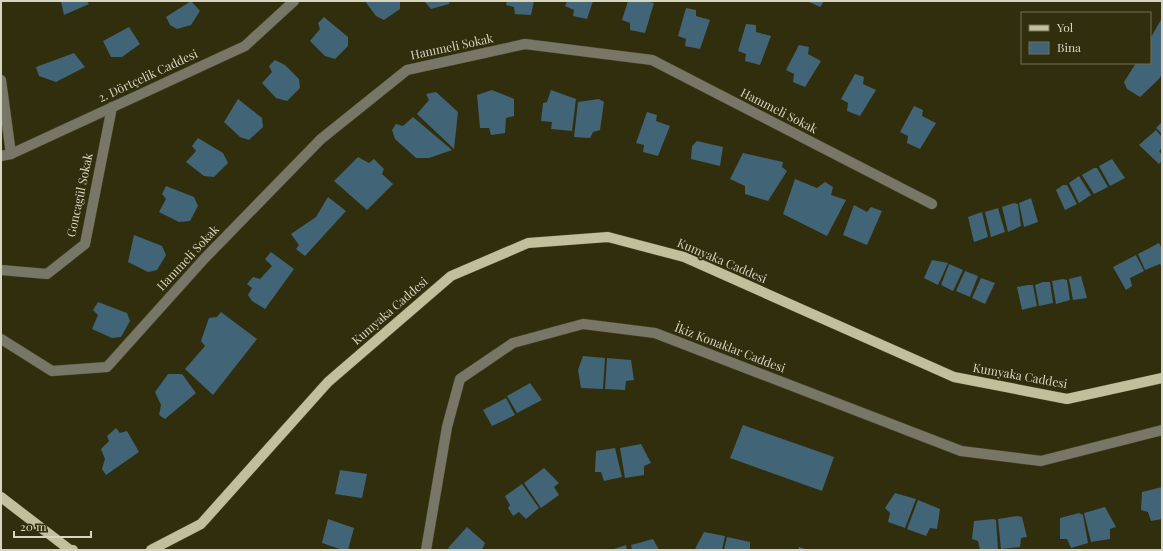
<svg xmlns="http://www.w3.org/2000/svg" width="1163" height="551" viewBox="0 0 1163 551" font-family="'Playfair Display',serif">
  <rect width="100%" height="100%" fill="#312e0e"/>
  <g fill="#416476">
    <polygon points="61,1 87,1 89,4 64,15"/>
    <polygon points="191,1 200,11 191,25 177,29 170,25 166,17"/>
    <polygon points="365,1 400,1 400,9 384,20 376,16"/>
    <polygon points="424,1 450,1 449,4 431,9"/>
    <polygon points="507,1 534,1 531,15 515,14 514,7 506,5"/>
    <polygon points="567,1 593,1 587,19 573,16 574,10 565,6"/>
    <polygon points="628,1 644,1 654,3 645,33 630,30 630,23 622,20"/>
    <polygon points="807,1 824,1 820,7"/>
    <polygon points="686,8 696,10 696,16 710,20 700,49 685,46 686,39 678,36"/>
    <polygon points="324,17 348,37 348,46 335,59 325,56 310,41 320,29 318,23"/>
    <polygon points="1162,18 1162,74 1159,79 1140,97 1127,89 1124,82 1136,63 1150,63 1150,39"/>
    <polygon points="746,24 756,25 756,32 771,36 760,65 745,61 746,54 738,51"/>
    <polygon points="129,27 140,44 122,57 111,57 103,41"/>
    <polygon points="799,45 809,47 808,54 821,61 805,87 793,82 794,74 786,70"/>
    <polygon points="74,53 85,67 56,82 39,76 36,67"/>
    <polygon points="275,60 285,65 299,79 300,88 287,101 276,98 262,83 272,72 269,66"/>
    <polygon points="855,74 864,77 863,84 876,90 860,116 847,111 848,103 841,99"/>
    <polygon points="492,90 514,99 514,116 506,118 505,133 491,135 489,128 480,128 477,95"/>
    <polygon points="551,90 576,99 572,131 551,129 552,122 541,121 543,103 547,102"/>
    <polygon points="436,92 458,112 454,149 417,114 429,100 426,94"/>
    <polygon points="238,99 262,118 263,127 249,140 240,137 224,122"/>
    <polygon points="599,99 604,102 600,130 593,132 590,138 574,137 578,102"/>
    <polygon points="914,106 923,110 922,116 936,123 920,149 907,143 908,136 900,132"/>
    <polygon points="647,112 657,115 656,121 670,126 658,156 643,152 644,145 636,143"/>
    <polygon points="413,117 452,150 429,158 416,158 395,139 392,130 396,124 403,126"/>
    <polygon points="1162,122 1162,134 1156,128"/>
    <polygon points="1156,130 1162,137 1162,148 1159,151 1162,155 1162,160 1159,164 1139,145"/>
    <polygon points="198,138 223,153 228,163 214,177 204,176 186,162 196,151 192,146"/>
    <polygon points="697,141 723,147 720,166 691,159 692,146"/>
    <polygon points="743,153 783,162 782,167 787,171 768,201 745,194 745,186 730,179"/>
    <polygon points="358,157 369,163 374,159 384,169 382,174 393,184 367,210 334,181"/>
    <polygon points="1112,159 1125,178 1110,186 1099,166"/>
    <polygon points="1094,168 1097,168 1108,187 1094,194 1082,175"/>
    <polygon points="1079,176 1091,195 1079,203 1069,183"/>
    <polygon points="795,179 817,188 825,182 833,187 831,195 846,200 827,236 783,214"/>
    <polygon points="1063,185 1067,185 1077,204 1065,210 1056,190"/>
    <polygon points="166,186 194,197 198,206 190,221 179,222 159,212 166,199 162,194"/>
    <polygon points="328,197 346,211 305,256 296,249 299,245 291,234 316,217"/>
    <polygon points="1031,198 1038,222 1024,227 1019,203"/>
    <polygon points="1014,203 1018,204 1021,226 1008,232 1002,207"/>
    <polygon points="854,205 867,212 871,207 882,211 867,245 843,235"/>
    <polygon points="998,208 1005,232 991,237 985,212"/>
    <polygon points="982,212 988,237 974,242 968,217"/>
    <polygon points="134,235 162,246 166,255 157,270 148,272 128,262"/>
    <polygon points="1159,243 1162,249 1162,267 1160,264 1145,270 1138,254"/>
    <polygon points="271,252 294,269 265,309 252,301 248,295 252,288 247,284 253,277 260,279 272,266 265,259"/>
    <polygon points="1136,255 1144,271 1130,278 1132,286 1126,290 1113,267"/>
    <polygon points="932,260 948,263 938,285 924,278"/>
    <polygon points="949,264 963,270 953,291 941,285"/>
    <polygon points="965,271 978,276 970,297 956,291"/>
    <polygon points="1081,276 1087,298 1073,300 1069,279"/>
    <polygon points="981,278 995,283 985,304 972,298"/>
    <polygon points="1063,279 1067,280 1070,300 1056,304 1052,281"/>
    <polygon points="1043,282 1050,282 1053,303 1039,306 1035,285"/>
    <polygon points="1028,285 1033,285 1037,306 1022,310 1017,287"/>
    <polygon points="98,302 127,313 130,321 121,337 112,338 92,329 98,315 93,310"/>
    <polygon points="221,312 257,339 213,395 185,369 205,346 201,341 209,318 217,317"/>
    <polygon points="583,356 605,358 603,389 581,388 578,370"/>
    <polygon points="607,358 631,360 634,380 626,381 625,390 605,389"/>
    <polygon points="168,374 182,374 196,393 165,419 159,415 161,405 155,392"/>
    <polygon points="530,383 542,400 517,413 507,396"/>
    <polygon points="506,398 515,415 492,426 483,410"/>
    <polygon points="743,425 834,457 822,491 730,458"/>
    <polygon points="116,428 120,433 127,431 139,452 106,475 102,469 105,459 101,449 109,441 107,436"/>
    <polygon points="641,444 651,463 644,466 644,475 625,478 620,448"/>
    <polygon points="615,448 622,477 604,481 601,472 595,472 596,451"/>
    <polygon points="544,468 559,483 554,487 559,495 541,508 524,483"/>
    <polygon points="340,470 367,474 362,498 335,494"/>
    <polygon points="522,484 539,508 526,519 519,512 513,516 508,508 510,505 505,496"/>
    <polygon points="1162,487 1162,519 1151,521 1148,512 1141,510 1142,492"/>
    <polygon points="895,493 916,499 905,528 888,522 890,513 885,508"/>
    <polygon points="918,500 940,509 937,529 930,528 926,536 907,529"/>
    <polygon points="1105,507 1116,527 1110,529 1110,539 1091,542 1084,513"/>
    <polygon points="1079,513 1083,515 1088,543 1071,548 1067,539 1060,539 1060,518"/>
    <polygon points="1017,516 1022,517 1027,537 1021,538 1020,547 1001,549 998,519"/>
    <polygon points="328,519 354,528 348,550 343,550 322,543"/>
    <polygon points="993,519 996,520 998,549 980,550 978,541 972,539 974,521"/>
    <polygon points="467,527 485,543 482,550 451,550 448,548"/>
    <polygon points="704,532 725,536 722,550 695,550 696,547"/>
    <polygon points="727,537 750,542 750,550 724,550"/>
    <polygon points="653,539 659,550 632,550 631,545"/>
    <polygon points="626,545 627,550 611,550"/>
    <polygon points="799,547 809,550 798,550"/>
  </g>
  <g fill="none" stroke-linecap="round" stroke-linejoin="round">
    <g stroke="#4b492b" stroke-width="11">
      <g id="minor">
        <polyline points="1,80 11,154"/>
        <polyline points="1,156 11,154 245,46 294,1"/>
        <polyline points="1,270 47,274 85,244 112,107"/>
        <polyline points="1,339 52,371 107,367 204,259 321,139 407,70 525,44 652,60 932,204"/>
        <polyline points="426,550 447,427 460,379 513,343 583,324 655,333 961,451 1041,461 1162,430"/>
      </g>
    </g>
    <g stroke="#4b492b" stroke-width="11">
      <g id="major">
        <polyline points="1,497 70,550 73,550"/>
        <polyline points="151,550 201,524 328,382 451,276 528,243 608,237 684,257 954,377 1067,399 1162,378"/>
      </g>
    </g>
    <use href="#minor" stroke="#787666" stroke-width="10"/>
    <use href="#major" stroke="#c2c09c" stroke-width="10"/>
  </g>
  <g text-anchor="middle" stroke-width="3.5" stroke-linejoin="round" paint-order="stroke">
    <g font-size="12" fill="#d6d5c2" stroke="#312e0e">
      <text transform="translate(452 47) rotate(-12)" y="4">Hanımeli Sokak</text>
      <text transform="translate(148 76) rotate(-25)" y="4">2. Dörtçelik Caddesi</text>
      <text transform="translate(779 111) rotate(27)" y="4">Hanımeli Sokak</text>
      <text transform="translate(80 195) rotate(-78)" y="4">Goncagül Sokak</text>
      <text transform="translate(188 258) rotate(-47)" y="4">Hanımeli Sokak</text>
      <text transform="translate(722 261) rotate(23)" y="4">Kumyaka Caddesi</text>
      <text transform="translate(390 311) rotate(-41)" y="4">Kumyaka Caddesi</text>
      <text transform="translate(730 348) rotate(21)" y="4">İkiz Konaklar Caddesi</text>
      <text transform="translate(1020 376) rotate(10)" y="4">Kumyaka Caddesi</text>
    </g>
  </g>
  <rect width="1163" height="551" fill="none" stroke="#d6d5c2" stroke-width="4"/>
  <rect x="1021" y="12" width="130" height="52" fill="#312e0e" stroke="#737156"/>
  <rect x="1029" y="25" width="20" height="6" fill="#c2c09c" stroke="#737156"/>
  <text x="1057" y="32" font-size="12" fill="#d6d5c2">Yol</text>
  <rect x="1029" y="42" width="20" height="12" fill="#416476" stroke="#737156"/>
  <text x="1057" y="52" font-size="12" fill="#d6d5c2">Bina</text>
  <path d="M14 531v6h77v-6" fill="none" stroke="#d6d5c2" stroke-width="2"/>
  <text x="20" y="531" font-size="12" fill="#d6d5c2" stroke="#312e0e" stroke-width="3" paint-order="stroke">20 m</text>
</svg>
